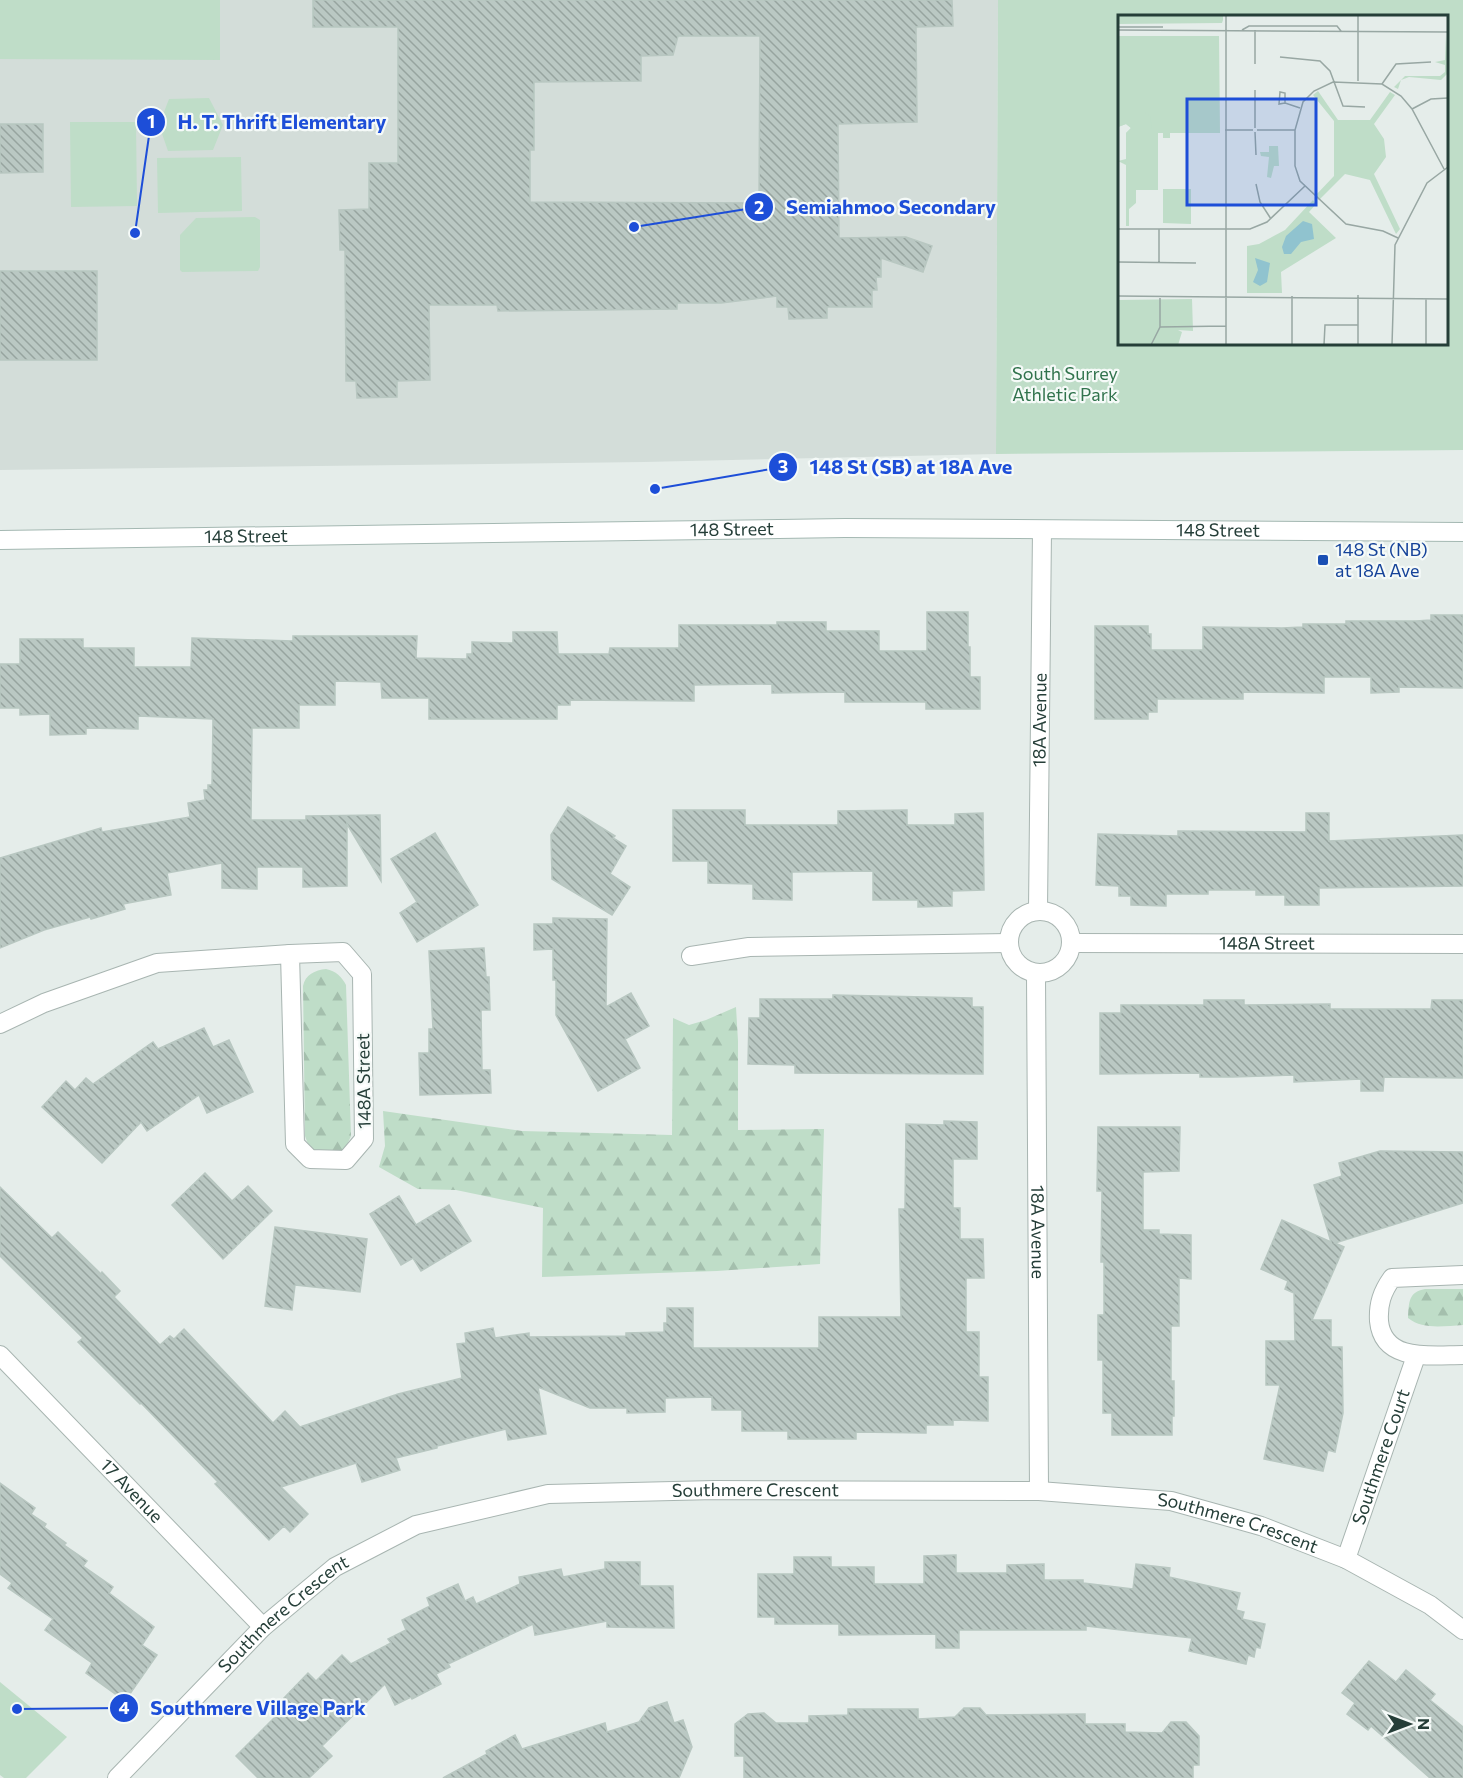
<svg xmlns="http://www.w3.org/2000/svg" width="1463" height="1778" viewBox="0 0 1463 1778" font-family="Commissioner,sans-serif">
  <defs>
    <pattern id="forest-firs" width="22" height="20" patternUnits="userSpaceOnUse" patternTransform="scale(1.5)"><rect width="22" height="20" fill="#bfddc8"/><path d="M5 1l3.5 6h-7zM16 11l3.5 6h-7z" fill="#a4bfad"/></pattern>
    <pattern id="building-back-hatch" width="6" height="6" patternUnits="userSpaceOnUse" patternTransform="scale(1.5)"><rect width="6" height="6" fill="#bac8c3"/><path d="M-1 5l2 2M0 0l6 6M5-1l2 2" fill="none" stroke="#97a49f"/></pattern>
  </defs>
  <rect width="100%" height="100%" fill="#e5edea"/>
  <polygon fill="#d3ddd9" points="0,0 998,0 996,454 644,462 0,470"/>
  <g fill="#bfddc8" fill-rule="evenodd">
    <polygon points="0,0 220,0 220,60 0,59"/>
    <path d="M998,0H1463V450L996,454ZM1120,16H1446V344H1120Z"/>
    <polygon points="209,98 223,125 213,150 168,151 159,125 169,99"/>
    <polygon points="70,122 136,122 137,206 71,207"/>
    <polygon points="241,157 242,211 158,213 157,158"/>
    <polygon points="255,217 260,220 260,267 258,271 182,272 180,270 180,235 196,218"/>
    <polygon points="0,1682 67,1737 26,1778 4,1778 0,1775"/>
  </g>
  <g fill="url(#forest-firs)">
    <path d="M326,969C336,971 342,977 346,985L351,1136L346,1147L338,1154C320,1153 311,1155 305,1136L303,986C305,975 315,970 326,969Z"/>
    <polygon points="736,1007 738,1041 738,1130 824,1129 820,1264 717,1271 542,1277 543,1208 456,1190 418,1189 379,1167 385,1146 383,1111 522,1131 672,1135 673,1018 689,1025 706,1020"/>
    <path d="M1425,1289H1463V1325C1444,1326 1423,1330 1408,1318C1409,1303 1408,1292 1425,1289Z"/>
  </g>
  <g fill="url(#building-back-hatch)" stroke="#b8c7c1" stroke-width="1.5" fill-rule="evenodd">
    <path d="M313,0H952L953,26L916,27L917,122L838,124L839,238L906,237L932,246L923,272L881,258V277H876L877,290H872V307H827V318L789,319L788,307H777V296L721,303H677V309L498,311L497,305H429L430,380L397,381V397L357,398L356,381H346L345,250H340L339,210L369,209V163H398V27H313ZM678,36H760L759,203L530,202V150H534V82L641,81V56L673,55Z"/>
    <polygon points="0,124 43,124 43,172 0,173"/>
    <rect x="0" y="271" width="97" height="89"/>
    <polygon points="927,612 968,612 968,647 970,647 970,677 980,677 980,709 926,709 926,702 845,702 845,692 772,693 772,684 694,685 694,701 570,700 570,705 557,705 557,719 429,719 429,698 382,698 381,682 335,681 335,705 299,705 299,728 252,728 251,820 306,820 306,816 380,815 381,881 347,824 347,886 303,887 303,867 257,867 257,889 222,888 222,863 167,873 171,895 123,904 125,909 91,919 90,917 44,930 0,948 0,858 101,828 102,832 190,817 188,803 205,800 204,790 208,790 208,785 212,785 213,719 138,716 138,729 86,728 86,734 50,735 50,714 20,715 20,708 0,708 0,664 20,664 20,639 83,639 83,648 134,648 134,667 191,667 192,638 293,641 293,636 417,636 416,658 467,659 467,654 472,654 472,642 513,643 513,632 557,632 558,654 609,654 610,648 679,648 679,625 777,625 777,622 826,622 826,631 879,631 879,651 927,651"/>
    <polygon points="1431,615 1463,615 1463,688 1399,687 1399,692 1371,693 1371,677 1324,677 1324,693 1243,692 1243,699 1157,699 1157,712 1148,712 1148,719 1095,719 1095,626 1148,626 1148,634 1151,634 1151,650 1203,650 1203,627 1282,628 1303,627 1303,624 1346,624 1346,621 1416,621 1431,620"/>
    <polygon points="568,807 615,836 613,838 626,846 610,874 630,887 612,915 552,879 551,835"/>
    <polygon points="673,810 745,810 745,825 838,825 838,811 907,810 907,825 955,825 955,814 983,813 984,890 952,891 952,906 918,907 918,900 873,900 873,871 792,872 792,900 753,899 753,884 708,883 708,861 673,861"/>
    <polygon points="1306,813 1329,813 1329,841 1463,835 1463,886 1319,888 1319,905 1285,905 1285,895 1256,895 1256,890 1208,890 1208,894 1166,894 1166,906 1131,905 1131,896 1119,896 1119,886 1096,885 1098,834 1178,836 1178,831 1306,832"/>
    <polygon points="435,833 478,905 417,942 400,913 417,902 391,859"/>
    <polygon points="553,918 607,919 606,1007 631,993 649,1026 625,1039 640,1068 598,1091 556,1015 556,980 553,980 553,949 534,950 534,924 553,924"/>
    <polygon points="484,948 486,977 489,977 490,1010 481,1010 482,1070 490,1070 491,1093 420,1095 419,1053 429,1053 429,1029 433,1029 429,951"/>
    <polygon points="833,995 972,998 972,1007 983,1007 983,1074 795,1073 795,1065 748,1064 749,1018 760,1018 760,999 833,999"/>
    <polygon points="1204,1000 1244,1000 1244,1005 1330,1004 1330,1009 1431,1009 1432,1000 1463,1000 1463,1078 1384,1077 1383,1091 1361,1091 1361,1079 1294,1082 1294,1075 1232,1077 1200,1077 1200,1073 1100,1074 1100,1013 1121,1013 1121,1005 1204,1005"/>
    <polygon points="204,1028 213,1047 229,1040 253,1092 207,1113 199,1095 147,1131 141,1122 102,1163 42,1107 66,1081 75,1090 86,1078 93,1084 153,1042 158,1049"/>
    <polygon points="944,1121 977,1122 977,1159 953,1159 953,1208 960,1208 960,1239 983,1239 984,1278 966,1278 966,1332 979,1332 979,1377 988,1377 988,1421 953,1420 953,1425 926,1425 926,1433 856,1432 856,1439 788,1439 788,1431 742,1431 742,1410 712,1410 712,1397 665,1398 665,1412 627,1413 627,1408 590,1408 538,1387 546,1434 508,1440 506,1429 437,1446 437,1448 396,1458 400,1470 362,1482 356,1463 281,1487 308,1514 290,1532 284,1526 269,1540 215,1484 218,1482 141,1403 140,1404 78,1342 83,1338 0,1256 0,1187 52,1238 58,1232 101,1274 102,1272 120,1291 114,1297 160,1345 170,1336 174,1339 184,1329 273,1423 285,1411 300,1427 398,1394 462,1378 457,1344 466,1343 465,1333 493,1328 495,1338 529,1333 529,1337 626,1336 626,1333 664,1332 664,1323 667,1323 667,1308 693,1308 693,1348 819,1348 819,1317 901,1317 899,1209 905,1209 906,1124 944,1125"/>
    <polygon points="1098,1127 1180,1127 1179,1171 1143,1172 1143,1230 1159,1230 1159,1234 1191,1235 1191,1279 1179,1278 1179,1326 1171,1326 1171,1381 1174,1381 1174,1416 1172,1416 1172,1435 1112,1435 1112,1413 1103,1413 1103,1360 1098,1360 1098,1315 1104,1315 1104,1262 1101,1262 1102,1191 1097,1191"/>
    <polygon points="1380,1151 1463,1152 1463,1203 1335,1243 1344,1247 1312,1320 1331,1320 1331,1347 1342,1347 1343,1413 1335,1452 1328,1450 1323,1471 1264,1459 1280,1385 1266,1385 1266,1341 1295,1341 1294,1293 1285,1289 1288,1281 1261,1269 1282,1220 1331,1242 1314,1185 1342,1176 1339,1163"/>
    <polygon points="205,1173 232,1201 248,1186 272,1211 223,1259 172,1205"/>
    <polygon points="399,1196 416,1225 449,1205 471,1241 421,1271 413,1258 401,1265 370,1214"/>
    <polygon points="275,1227 367,1239 360,1292 295,1285 292,1310 265,1306"/>
    <polygon points="0,1483 35,1508 31,1514 46,1524 44,1527 66,1543 64,1545 87,1561 83,1566 113,1587 109,1593 154,1627 142,1645 157,1655 125,1701 86,1673 92,1663 45,1630 53,1619 8,1588 12,1583 0,1574"/>
    <polygon points="956,1555 956,1573 1007,1573 1007,1565 1044,1564 1044,1580 1083,1580 1083,1583 1133,1589 1136,1564 1170,1568 1169,1577 1240,1593 1236,1610 1244,1612 1242,1619 1265,1624 1260,1648 1256,1647 1254,1657 1248,1655 1246,1664 1189,1651 1192,1638 1086,1626 1086,1630 959,1630 959,1648 936,1648 936,1634 839,1635 839,1624 775,1624 775,1617 758,1617 758,1574 794,1574 794,1557 831,1557 831,1567 874,1567 874,1584 924,1584 924,1556"/>
    <polygon points="605,1562 640,1562 640,1586 673,1586 674,1628 607,1627 607,1621 535,1635 533,1624 448,1664 450,1667 436,1674 441,1684 412,1699 411,1697 395,1705 385,1684 322,1746 332,1756 309,1778 258,1778 236,1756 289,1703 284,1698 308,1673 316,1681 342,1655 351,1664 391,1643 388,1639 406,1630 402,1620 430,1606 427,1598 458,1584 465,1601 473,1597 476,1604 520,1584 519,1577 561,1569 563,1577 605,1569"/>
    <polygon points="1369,1661 1396,1682 1406,1670 1435,1694 1430,1700 1463,1727 1463,1778 1430,1778 1371,1726 1368,1730 1347,1714 1355,1703 1342,1693"/>
    <polygon points="667,1702 674,1723 683,1720 692,1747 679,1778 443,1778 487,1754 486,1751 515,1735 522,1749 605,1723 607,1732 639,1722 649,1708"/>
    <polygon points="964,1708 980,1708 986,1715 1085,1714 1085,1724 1125,1724 1125,1732 1162,1733 1171,1722 1186,1722 1199,1736 1199,1765 1193,1765 1193,1778 744,1778 744,1756 735,1756 735,1724 748,1714 764,1713 776,1723 809,1723 809,1716 848,1715 848,1709 918,1709 918,1719 955,1717"/>
  </g>
  <g fill="none" stroke-linecap="round" stroke-linejoin="round">
    <g stroke="#a8b5b1" stroke-width="20">
      <g id="street">
        <path id="s1" d="M1038,910L1042,530"/>
        <circle cx="1040" cy="942" r="31"/>
        <path id="s2" d="M1072,943L1463,944"/>
        <polygon points="343,952 362,974 364,1139 346,1160 310,1159 295,1144 290,954"/>
        <polyline points="691,956 749,947 1009,943"/>
        <path id="s3" d="M1036,974L1039,1491"/>
        <polyline points="0,1024 44,1003 157,963 290,954"/>
        <path d="M1463,1275L1392,1278C1382,1292 1378,1304 1379,1321C1383,1363 1432,1355 1463,1355"/>
        <path id="s4" d="M0,1355L263,1627"/>
        <path id="s5" d="M1346,1559L1416,1356"/>
        <path id="s6" d="M117,1778L263,1627L335,1567L416,1525L548,1494L715,1490L1039,1491L1171,1501L1261,1526L1346,1559L1430,1605L1463,1630"/>
      </g>
    </g>
    <g stroke="#a4b8b2" stroke-width="20">
      <g id="secondary">
        <path id="s7" d="M0,540L845,528L1463,532"/>
      </g>
    </g>
    <use href="#street" stroke="#fff" stroke-width="18"/>
    <use href="#secondary" stroke="#fff" stroke-width="18"/>
  </g>
  <rect fill="#1a4fb4" stroke="#f5faf8" stroke-width="2" x="1317" y="554" width="12" height="12" rx="3"/>
  <g text-anchor="middle" stroke-width="4.5" stroke-linejoin="round" paint-order="stroke">
    <g font-size="18" fill="#31734d" stroke="#f5faf8">
      <text x="1065" y="380">South Surrey<tspan x="1065" dy="21">Athletic Park</tspan></text>
    </g>
    <g font-size="18" fill="#253e38" stroke="#f5faf8">
      <text dy="6" stroke="none"><textPath href="#s7" startOffset="732">148 Street</textPath></text>
      <text dy="6" stroke="none"><textPath href="#s7" startOffset="1218">148 Street</textPath></text>
      <text dy="6" stroke="none"><textPath href="#s7" startOffset="246">148 Street</textPath></text>
      <text dy="6" stroke="none"><textPath href="#s1" startOffset="190">18A Avenue</textPath></text>
      <text dy="6" stroke="none"><textPath href="#s2" startOffset="195">148A Street</textPath></text>
      <text transform="translate(364 1081) rotate(-91)" y="6">148A Street</text>
      <text dy="6" stroke="none"><textPath href="#s3" startOffset="258">18A Avenue</textPath></text>
      <text dy="6" stroke="none"><textPath href="#s5" startOffset="108">Southmere Court</textPath></text>
      <text dy="6" stroke="none"><textPath href="#s4" startOffset="189">17 Avenue</textPath></text>
      <text dy="6" stroke="none"><textPath href="#s6" startOffset="738">Southmere Crescent</textPath></text>
      <text dy="6" stroke="none"><textPath href="#s6" startOffset="1224">Southmere Crescent</textPath></text>
      <text dy="6" stroke="none"><textPath href="#s6" startOffset="234">Southmere Crescent</textPath></text>
    </g>
    <g font-size="18" fill="#164399" stroke="#f5faf8" text-anchor="start">
      <text x="1335" y="556">148 St (NB)<tspan x="1335" dy="21">at 18A Ave</tspan></text>
    </g>
  </g>
  <g transform="translate(1118 15)">
    <rect width="330" height="330" fill="#e5edea"/>
    <path d="M0,0H105V5L104,8L0,9ZM328,19L330,58L323,65L291,62L283,65L280,74L276,72L287,61H322L327,57V50L317,47L327,45ZM0,21H101L102,118H52V123H45V118H8L13,113L8,109L0,112ZM45,174H73V209L45,208ZM195,185L198,189L191,197L218,223L163,257L164,278H129V231L141,229L167,215ZM74,284L75,316L60,315L64,317L60,330H0V285Z" fill="#bfddc8"/>
    <path d="M200,76L220,105H252L272,77L277,80L256,109L266,124L268,142L256,159L282,214L278,219L252,165L227,159L201,185L197,181L216,161V106L195,80ZM0,97H26L32,101L34,114H40V175H18V188L11,194V211H8V150L0,146L8,144V118L13,113L8,109L0,112ZM151,131H160L161,151H156L153,163L149,162L151,142L143,141L142,137H151Z" fill="#bfddc8"/>
    <path d="M185,206L194,209L196,224L183,227L173,239H166L164,232L168,221ZM137,243L152,248L149,267L142,271L135,267L140,255Z" fill="#90c3cf"/>
    <path fill="none" stroke="#98a7a3" stroke-width="1.5" d="M108,0V281M0,12H45M0,15L330,17M124,15L131,11H219L223,16M137,15V49M162,42L202,46L212,56L225,91L247,92M240,66V0M264,69L278,49L313,47M167,88L161,89L162,77L167,78V88L182,93M294,94L313,84L330,83M137,113V75M107,115H135M139,115H177M137,117L138,140M138,169L142,187L153,204M0,214H132L149,207L187,171M280,223L265,216L228,209L182,166L177,151V115L185,87L196,76L215,67L264,69L283,81L294,94L326,154M0,247L78,248M41,248V214M240,280V330M0,281L330,284M108,281V330M174,281V330M42,312L108,311M33,330L42,312V281M206,330L207,310H240M274,330L277,230L309,168L330,152M308,330V284"/>
    <path fill="#1d4ed8" fill-opacity="0.15" stroke="#1d4ed8" stroke-width="3" d="M69,84H198V190H69Z"/>
    <rect width="330" height="330" fill="none" stroke="#253e38" stroke-width="3"/>
  </g>
  <path fill="none" stroke="#1d4ed8" stroke-width="2" d="M135 233L151 122M634 227L759 207M655 489L783 467M17 1709L124 1708"/>
  <g fill="#1d4ed8" stroke="#f5faf8" stroke-width="2">
    <circle cx="135" cy="233" r="6"/>
    <circle cx="634" cy="227" r="6"/>
    <circle cx="655" cy="489" r="6"/>
    <circle cx="17" cy="1709" r="6"/>
    <circle cx="151" cy="122" r="15"/>
    <circle cx="759" cy="207" r="15"/>
    <circle cx="783" cy="467" r="15"/>
    <circle cx="124" cy="1708" r="15"/>
  </g>
  <g font-size="18" text-anchor="middle" font-weight="bold" fill="#fff">
    <text x="151" y="128">1</text>
    <text x="759" y="214">2</text>
    <text x="783" y="473">3</text>
    <text x="124" y="1714">4</text>
  </g>
  <g font-size="20" text-anchor="middle" font-weight="bold" fill="#1d4ed8" stroke="#f5faf8" stroke-width="4.5" stroke-linejoin="round" paint-order="stroke">
    <text x="282" y="129">H. T. Thrift Elementary</text>
    <text x="891" y="214">Semiahmoo Secondary</text>
    <text x="911" y="474">148 St (SB) at 18A Ave</text>
    <text x="258" y="1715">Southmere Village Park</text>
  </g>
  <g transform="translate(1409 1724) rotate(90)" stroke="#f5faf8" stroke-width="4.5" paint-order="stroke">
  <path d="M0-4.5L10 22L0 15L-10 22Z" fill="#253e38"/>
  <text y="-9" font-size="16" font-weight="bold" text-anchor="middle" fill="#253e38">N</text>
  </g>
</svg>
